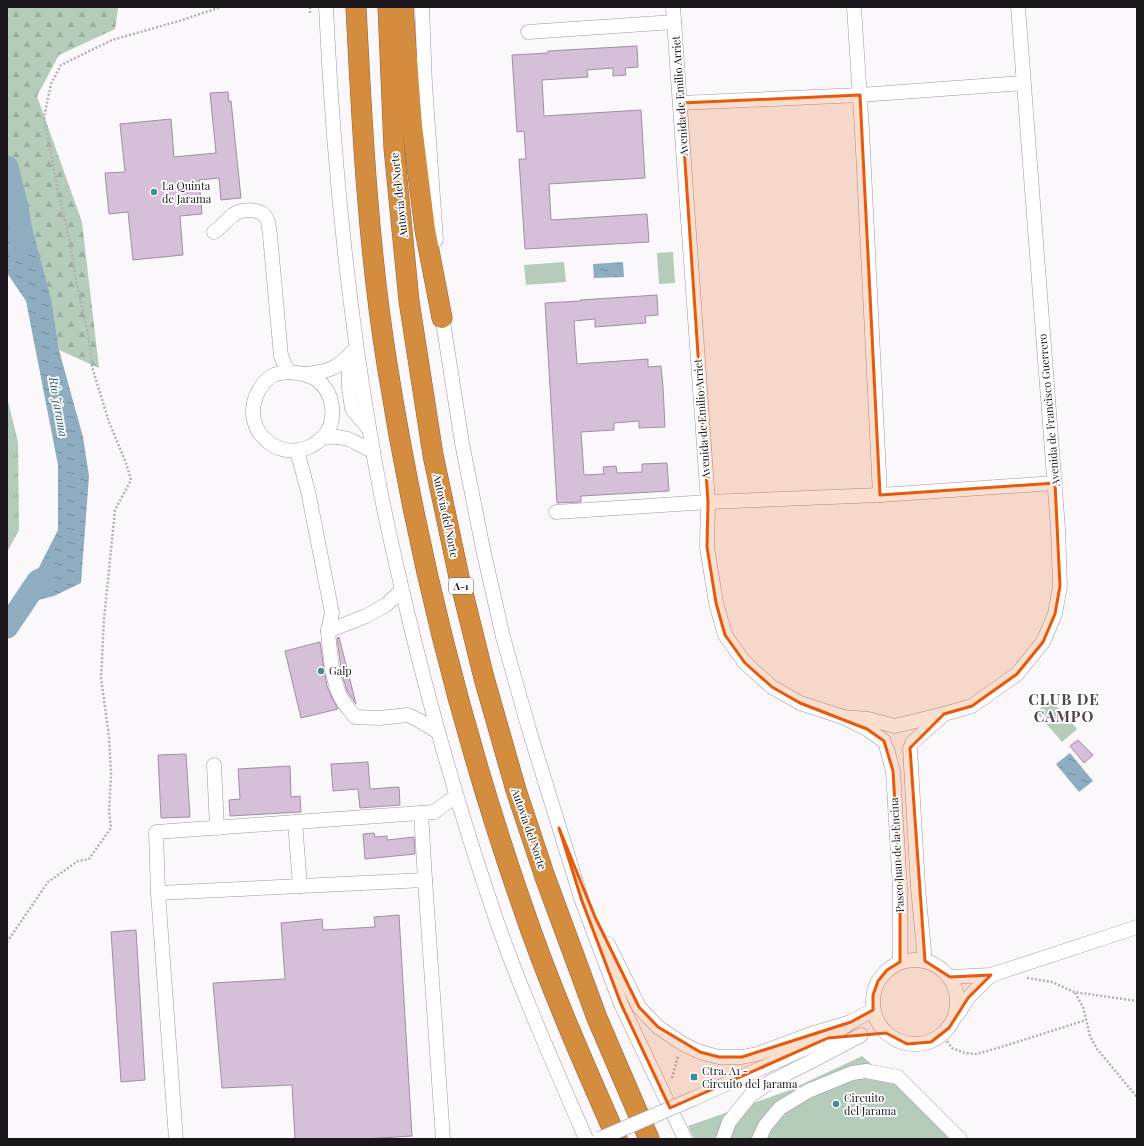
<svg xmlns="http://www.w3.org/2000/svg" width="1144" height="1146" viewBox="0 0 1144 1146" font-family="'Playfair Display',serif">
  <defs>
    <pattern id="grass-tufts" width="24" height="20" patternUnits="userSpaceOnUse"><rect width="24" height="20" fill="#b4ccb9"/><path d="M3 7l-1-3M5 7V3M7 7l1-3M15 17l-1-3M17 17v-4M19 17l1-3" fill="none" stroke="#9aae9e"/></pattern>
    <pattern id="forest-firs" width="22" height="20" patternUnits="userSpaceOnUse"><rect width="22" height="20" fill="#b4ccb9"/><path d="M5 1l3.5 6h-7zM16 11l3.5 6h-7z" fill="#9aae9e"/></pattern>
    <pattern id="water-ripples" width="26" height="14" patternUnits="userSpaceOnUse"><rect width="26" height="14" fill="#8fadc0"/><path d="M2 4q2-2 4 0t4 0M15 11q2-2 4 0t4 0" fill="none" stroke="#748c9b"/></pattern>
  </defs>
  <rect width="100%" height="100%" fill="#fbf8fc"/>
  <polygon fill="url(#grass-tufts)" points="7,397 18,442 19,530 7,552"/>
  <polygon fill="url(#forest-firs)" points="7,7 117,7 118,9 115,29 59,55 37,96 82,222 99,368 59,350 52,303 17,207 7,205"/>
  <g fill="#b4ccb9">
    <polygon points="673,252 675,283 659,284 657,253"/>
    <polygon points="564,262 566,282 526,285 524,265"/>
    <polygon points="1051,700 1077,729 1062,742 1036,712"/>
    <polygon points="862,1056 959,1139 694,1139 688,1126 790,1090"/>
  </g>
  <g fill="url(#water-ripples)">
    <polygon points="7,205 17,207 30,220 52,303 59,350 83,437 89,476 81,583 54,596 23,604 22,593 34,577 58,530 58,465 26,301 7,273"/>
    <polygon points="623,262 624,277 594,278 593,264"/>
    <polygon points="1070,753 1093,781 1079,792 1056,764"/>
  </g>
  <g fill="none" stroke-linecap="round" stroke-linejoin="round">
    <g stroke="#8fadc0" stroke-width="23">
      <polyline points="7,167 17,207 22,239"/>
      <polyline points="7,627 38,581 42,579"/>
    </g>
  </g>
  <g fill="#d5bfd9" stroke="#a08ea3">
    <polygon points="637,46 638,67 625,68 626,75 613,76 613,68 587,70 588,77 542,80 544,116 641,110 645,178 549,184 551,220 647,214 649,242 525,249 519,159 526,159 524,131 517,132 512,55 548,53 548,51"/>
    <polygon points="228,92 229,102 231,101 241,198 221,200 219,178 199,180 202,214 180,216 183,255 133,260 128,212 109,214 105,173 125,172 120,124 171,119 174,157 216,153 210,93"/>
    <polygon points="657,295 658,315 645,316 646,323 595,327 595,319 574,321 577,364 648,359 648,367 661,366 663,387 665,427 639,428 639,421 614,423 614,430 581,432 584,475 604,474 603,467 616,466 617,473 642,472 642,464 667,463 669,491 581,496 581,502 557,503 545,303 580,301 580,300"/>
    <polygon points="339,637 356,704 347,691 342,675 337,638"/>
    <polygon points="320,642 324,670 327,686 332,698 338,709 301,718 285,651"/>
    <polygon points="1078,740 1093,755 1084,763 1070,746"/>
    <polygon points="186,754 190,817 161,818 158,755"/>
    <polygon points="368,762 370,789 399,787 400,805 360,808 358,789 333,791 331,764"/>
    <polygon points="290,766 291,797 300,796 301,812 230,816 229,800 240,799 238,769"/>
    <polygon points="374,833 375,837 387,836 387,840 414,837 415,854 365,859 363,834"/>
    <polygon points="399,915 412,1136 364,1139 295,1139 292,1085 222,1088 213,983 285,979 281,923 322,919 323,930 375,927 374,917"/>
    <polygon points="136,930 145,1080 121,1082 111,932"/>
  </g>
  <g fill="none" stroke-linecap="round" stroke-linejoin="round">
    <g stroke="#a492a7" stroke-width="15">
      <g id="minor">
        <path d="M326,7C333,155 347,304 373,451C381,499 392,547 403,594C429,705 460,814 497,922C523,996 555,1067 586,1139"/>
        <polyline points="422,7 425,85 436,240"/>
        <polyline points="673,7 708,502 707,547 716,603 725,635 745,663 772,687 800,703 843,717 867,729 884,741"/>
        <polyline points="854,7 862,130 880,495"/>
        <polyline points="528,32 674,22"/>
        <polyline points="681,103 860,95 1023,83"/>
        <path d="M214,232C222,227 226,220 233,215C241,208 262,208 267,219C269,223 269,230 270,235L281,356L288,372"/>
        <polyline points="441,309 462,443 483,549 503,637 530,733 582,901 621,1004 685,1139"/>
        <polyline points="348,356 349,388 352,409 369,429"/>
        <path d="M288,372C299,373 309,374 317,380C334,392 338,422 323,437C289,472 235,433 259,390C262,385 268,377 274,375C278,373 284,373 288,372Z"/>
        <path d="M305,374C327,372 337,369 352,352"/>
        <path d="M324,437C347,435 353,441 373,452"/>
        <polyline points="297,451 308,491 332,613 328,631"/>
        <polyline points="556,512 708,502 880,495 1055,483"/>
        <path d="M402,590L386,605L366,616L328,631C330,651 331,672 338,691C341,701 349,709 355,717L379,718L408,715L420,721L438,732"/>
        <polyline points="843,717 868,719 895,726 944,714 972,706 1017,674 1043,642 1055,614 1060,586 1058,529 1018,7"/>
        <polyline points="912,743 942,716"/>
        <polyline points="910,748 918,888 925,961"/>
        <polyline points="887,749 893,771 900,889 900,962"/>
        <polyline points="214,765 217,828"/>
        <polyline points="421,813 425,880"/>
        <polyline points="295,822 300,886"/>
        <polyline points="158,893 156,832 434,812 456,796"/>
        <polyline points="608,944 639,1007 658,1027 683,1044 700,1052 719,1057 742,1057 757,1054 811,1034 851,1022"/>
        <circle cx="915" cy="1002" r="42"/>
        <polyline points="950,977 991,975 1137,927"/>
        <polyline points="957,1015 968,998 991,975"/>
        <polyline points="695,1098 828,1038 851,1022 873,1010"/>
        <polyline points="176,1139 158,893 425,880 443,1139"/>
        <polyline points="723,1139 729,1122 750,1096 770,1082 810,1062 861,1035"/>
        <polyline points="759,1139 765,1126 780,1108 808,1091 852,1073 866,1071 898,1077 960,1139"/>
      </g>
    </g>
    <g stroke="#936233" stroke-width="21">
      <g id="highway">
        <path d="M356,7C362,126 368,246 387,364C416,548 461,729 522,905C549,985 583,1062 617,1139"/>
        <polyline points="388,7 394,148 409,301 433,455 459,577 484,678 516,790 545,877 597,1018 649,1139"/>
        <polyline points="403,7 412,126 425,230 442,318"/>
      </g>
    </g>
    <g stroke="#b3afb4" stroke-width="2.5" stroke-dasharray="2 2" stroke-linecap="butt">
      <polyline points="310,7 310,12 313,13"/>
      <polyline points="7,942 48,882 78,861 89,859 111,828 109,811 111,774 109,736 101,678 104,619 115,510 131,480 126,463 109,422 92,367 89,339 75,275 70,242 56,181 44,117 51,84 61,65 112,40 179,21 221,7"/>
      <polyline points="1027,978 1052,982 1074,992 1137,1001"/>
      <polyline points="1075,993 1083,1007 1090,1036 1097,1049 1137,1097"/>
      <polyline points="942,1035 952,1048 965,1053 976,1054 998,1048 1086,1020"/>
      <polyline points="672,1078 678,1056"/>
    </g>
    <use href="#minor" stroke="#fff" stroke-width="14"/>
    <use href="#highway" stroke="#d48c3f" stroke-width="20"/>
    <g stroke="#a492a7" stroke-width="15" stroke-linecap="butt">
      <polyline id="minor-bridge" points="599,1139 695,1098"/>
    </g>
    <use href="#minor-bridge" stroke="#fff" stroke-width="14"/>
  </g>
  <path fill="#e8590c" fill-opacity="0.2" stroke="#e8590c" stroke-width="3" stroke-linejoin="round" d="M860,95L880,495L1055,483L1060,586L1055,614L1043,642L1017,674L972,706L944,714L910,748L925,961L950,977L991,975L968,998L949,1028L931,1042L907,1044L886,1033L828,1038L670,1108L621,1004L582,901L559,828L595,917L639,1007L658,1027L700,1052L719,1057H742L851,1022L873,1010V995L878,981L887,970L900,962V889L893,771L884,741L867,729L800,703L772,687L745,663L725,635L716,603L707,547L708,502L681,103Z"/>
  <g fill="#458c94" stroke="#fff" stroke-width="1.5">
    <circle cx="154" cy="192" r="4"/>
    <circle cx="321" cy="671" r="4"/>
    <rect x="690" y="1073" width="8" height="8" rx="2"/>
    <circle cx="836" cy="1104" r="4"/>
  </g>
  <g text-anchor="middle" stroke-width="3.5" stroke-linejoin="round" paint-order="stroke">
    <rect fill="#fff" stroke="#5f5b60" stroke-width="1" x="449" y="578" width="24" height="16" rx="3"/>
    <g font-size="10" font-weight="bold" fill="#1b151c">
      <text x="461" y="590">A-1</text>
    </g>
    <g font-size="11" fill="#1b151c" stroke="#fff">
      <text transform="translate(680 96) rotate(-94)" y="4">Avenida de Emilio Arriet</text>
      <text transform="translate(399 195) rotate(-96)" y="4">Autovía del Norte</text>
      <text transform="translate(1049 410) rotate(-95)" y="4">Avenida de Francisco Guerrero</text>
      <text transform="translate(702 419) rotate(-94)" y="4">Avenida de Emilio Arriet</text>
      <text transform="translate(446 516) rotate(78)" y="4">Autovía del Norte</text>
      <text transform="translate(529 829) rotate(71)" y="4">Autovía del Norte</text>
      <text transform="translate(897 855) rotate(-93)" y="4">Paseo Juan de la Encina</text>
    </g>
    <g font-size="11" fill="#1b151c" stroke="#fff" text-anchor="start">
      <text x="162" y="190">La Quinta<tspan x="162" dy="13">de Jarama</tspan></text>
      <text x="329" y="675">Galp</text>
      <text x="702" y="1075">Ctra. A1 -<tspan x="702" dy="13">Circuito del Jarama</tspan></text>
      <text x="844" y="1102">Circuito<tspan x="844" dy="13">del Jarama</tspan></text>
    </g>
    <g font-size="12" font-style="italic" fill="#1f5571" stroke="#fff">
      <text transform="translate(58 407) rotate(80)" y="4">Río Jarama</text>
    </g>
    <g font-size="15" font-weight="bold" letter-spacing="1" fill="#524254" stroke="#fff">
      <text x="1064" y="705">CLUB DE<tspan x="1064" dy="17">CAMPO</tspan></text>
    </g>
  </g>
  <rect width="1144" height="1146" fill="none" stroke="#1b151c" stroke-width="16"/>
</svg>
